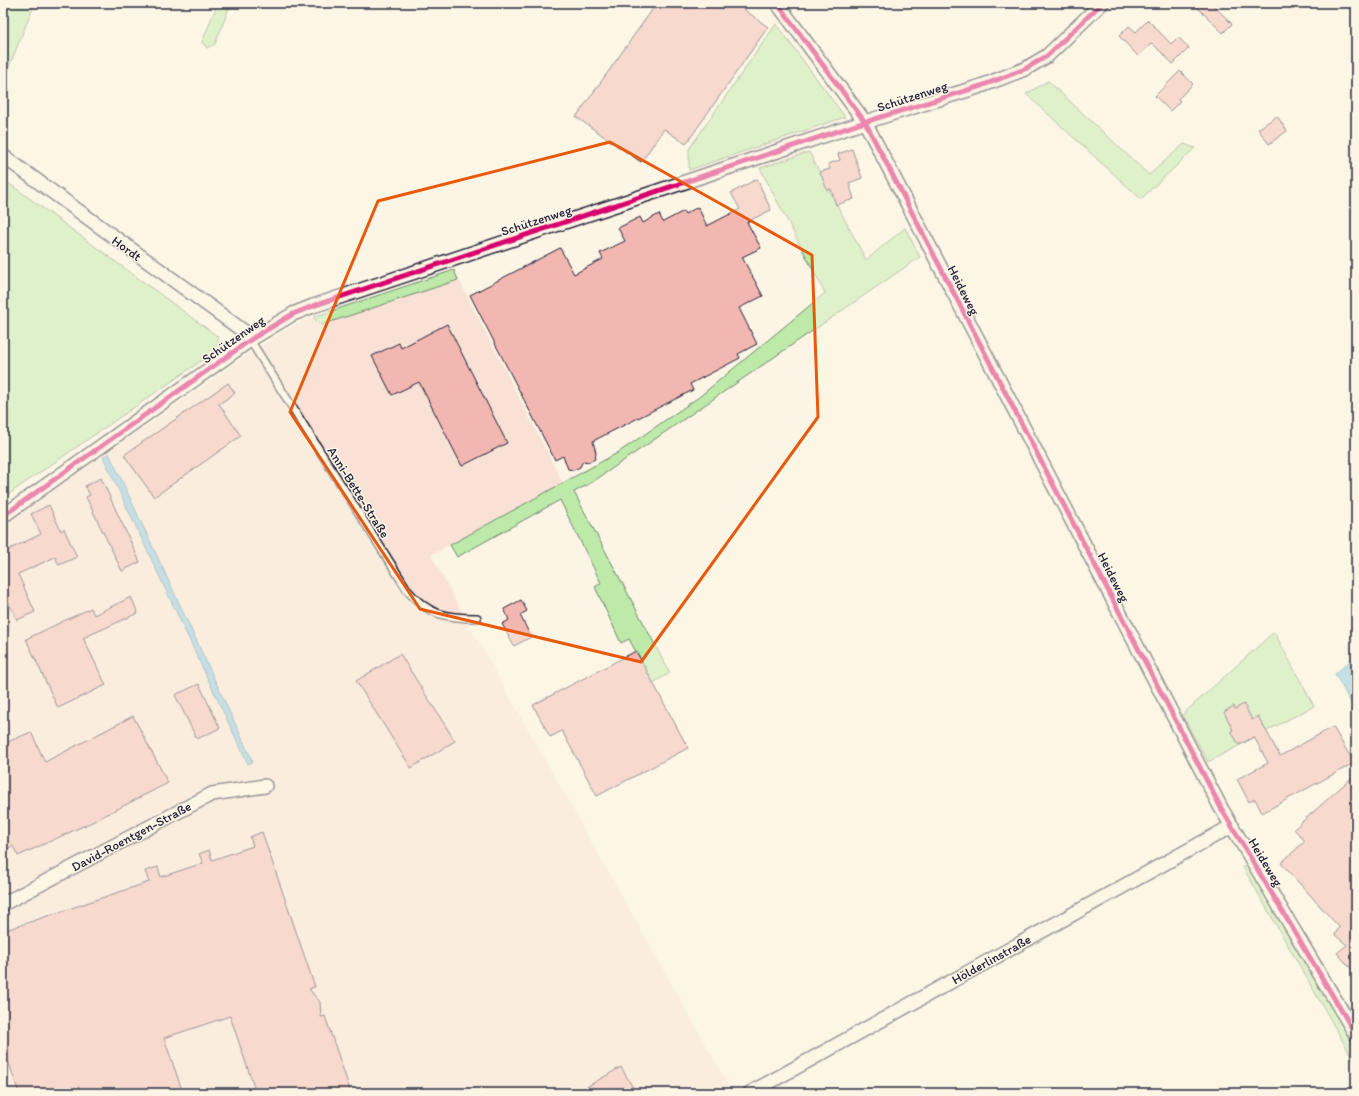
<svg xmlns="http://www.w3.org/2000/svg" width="1359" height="1096" viewBox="0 0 1359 1096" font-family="Itim,sans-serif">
  <rect width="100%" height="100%" fill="#fcf5e5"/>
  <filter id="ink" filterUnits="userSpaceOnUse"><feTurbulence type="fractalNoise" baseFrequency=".025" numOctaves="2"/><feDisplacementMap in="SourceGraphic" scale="8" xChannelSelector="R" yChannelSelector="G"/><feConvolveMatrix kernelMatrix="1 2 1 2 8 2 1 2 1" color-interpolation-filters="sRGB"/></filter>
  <g filter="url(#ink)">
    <polygon fill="#f9e2d5" points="454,270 563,483 431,555 470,627 730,1088 721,1093 3,1093 3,525 277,335 305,320"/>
    <g fill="#bdeaa8" stroke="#708672">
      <polygon points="3,3 35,3 3,81"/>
      <polygon points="218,3 231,3 215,44 207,48 202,42"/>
      <polygon points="776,24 845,117 689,170 689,149"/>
      <polygon points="1048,81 1149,175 1184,144 1195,148 1141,199 1026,94"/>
      <polygon points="809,152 866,260 905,228 920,257 591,483 574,492 670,673 653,683 629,639 621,643 595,587 601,583 560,500 457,557 450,545 619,452 699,397 825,293 760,168"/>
      <polygon points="3,179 217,336 220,348 3,498"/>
      <polygon points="454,270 458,280 321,325 313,317"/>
      <polygon points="1274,632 1314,706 1208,762 1182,715"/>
      <polygon points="1259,859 1356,1019 1356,1064 1243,867"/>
    </g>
    <g fill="#83c4e4" stroke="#5c83a0">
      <polygon points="109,453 253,762 248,764 103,457"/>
      <polygon points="1356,656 1356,712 1335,674"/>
    </g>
    <g fill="#f2b7b0" stroke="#22223b">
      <polygon points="657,3 735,3 768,27 686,144 664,129 641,162 576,117"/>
      <polygon points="1193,3 1211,3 1232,24 1223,33"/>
      <polygon points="1148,20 1171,44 1178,37 1189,48 1173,64 1152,43 1138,56 1119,36 1129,26 1136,32"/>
      <polygon points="1180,71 1193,84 1178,99 1180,101 1170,111 1155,96"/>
      <polygon points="1277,116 1287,131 1269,144 1258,129"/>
      <polygon points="852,149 862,178 849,183 854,199 836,205 831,189 827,190 820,172 830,169 828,164 840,160 838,154"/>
      <polygon points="757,179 771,210 747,222 761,248 742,257 763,296 739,308 757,344 738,354 740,358 690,384 693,390 593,441 596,453 595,459 589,462 583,461 580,467 574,470 568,469 563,456 555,460 470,295 560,248 574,274 603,259 600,253 625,241 618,228 640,217 643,223 659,214 663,222 684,211 685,214 698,207 707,226 740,209 731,193"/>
      <polygon points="447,324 507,443 462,466 419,382 392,395 372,356 399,343 401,348"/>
      <polygon points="228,383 235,393 219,404 241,436 154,497 124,455"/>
      <polygon points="101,478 140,562 122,571 86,497 90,495 85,486"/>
      <polygon points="49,505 61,531 64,529 77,557 59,565 55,557 18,574 35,612 17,620 3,591 3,554 10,549 41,534 31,514"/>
      <polygon points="131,597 138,613 83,638 106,685 58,708 26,639 91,608 94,615"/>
      <polygon points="521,600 527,611 520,615 531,637 514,646 502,624 509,620 504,609"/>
      <polygon points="636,651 688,748 597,796 562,731 550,737 533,705"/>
      <polygon points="400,654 455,741 411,768 356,681"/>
      <polygon points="199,684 220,728 197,739 175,695"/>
      <polygon points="1244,704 1252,720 1258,716 1280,756 1333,727 1354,763 1262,813 1255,799 1249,802 1237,779 1268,763 1254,737 1239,745 1231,731 1233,730 1224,712 1234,706 1235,709"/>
      <polygon points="133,716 168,783 90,823 18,856 13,846 3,851 3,744 31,732 45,762"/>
      <polygon points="1356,774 1356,974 1337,953 1347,945 1335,935 1339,927 1281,863 1305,841 1294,829"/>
      <polygon points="262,832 315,987 309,989 320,1002 321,1017 325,1016 351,1093 256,1093 230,1016 164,1038 183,1093 19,1093 3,1046 3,931 149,882 145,871 158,867 161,877 203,863 199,854 209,850 212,860 253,846 250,837"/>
      <polygon points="621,1067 636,1093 576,1093"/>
    </g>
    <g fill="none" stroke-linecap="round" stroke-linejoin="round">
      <g stroke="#22223b" stroke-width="10">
        <path id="lane" d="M250,340L408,591C428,615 446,618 477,618"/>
      </g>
      <g stroke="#22223b" stroke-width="16">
        <g id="street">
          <polyline points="777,3 865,122 1221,808 1356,1035"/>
          <polyline points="3,156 253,338"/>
          <polyline points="3,516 253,338 293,314 313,306 865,122 981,86 1025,69 1047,56 1102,3"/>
          <polyline points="3,904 212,794 265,786"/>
          <polyline points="750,1093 1232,826"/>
        </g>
      </g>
      <use href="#lane" stroke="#fcf5e5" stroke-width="7"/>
      <use href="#street" stroke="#fcf5e5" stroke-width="13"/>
      <g stroke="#fcf5e5" stroke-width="8">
        <g id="cycleway">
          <polyline points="777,3 865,122 1221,808 1356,1035"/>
          <polyline points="3,516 253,338 293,314 313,306 865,122 981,86 1025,69 1047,56 1102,3"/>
        </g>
      </g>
      <use href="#cycleway" stroke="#d6006c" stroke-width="5"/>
    </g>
  </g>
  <path d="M0 0H1359V1096H0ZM610,142L812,255L818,417L641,662L420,609L290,412L378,201Z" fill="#fcf5e5" fill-opacity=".55" fill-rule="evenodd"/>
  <path fill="none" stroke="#e8590c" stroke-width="3" stroke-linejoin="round" d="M610,142L812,255L818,417L641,662L420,609L290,412L378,201Z"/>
  <g text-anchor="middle" stroke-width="3" stroke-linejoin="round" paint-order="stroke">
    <g font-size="13" fill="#22223b" stroke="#fcf5e5">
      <text transform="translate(912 96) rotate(-18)" y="5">Schützenweg</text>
      <text transform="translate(536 220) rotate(-18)" y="5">Schützenweg</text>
      <text transform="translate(127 248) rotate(36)" y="5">Hordt</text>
      <text transform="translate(964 290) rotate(63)" y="5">Heideweg</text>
      <text transform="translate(233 339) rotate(-35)" y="5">Schützenweg</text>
      <text transform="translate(359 492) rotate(58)" y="5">Anni-Bette-Straße</text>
      <text transform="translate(1114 577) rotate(63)" y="5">Heideweg</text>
      <text transform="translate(131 836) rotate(-28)" y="5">David-Roentgen-Straße</text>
      <text transform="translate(1266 862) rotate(59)" y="5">Heideweg</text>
      <text transform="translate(991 959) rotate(-29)" y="5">Hölderlinstraße</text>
    </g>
  </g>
  <rect width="1359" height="1096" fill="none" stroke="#fcf5e5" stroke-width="16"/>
  <rect x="8" y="8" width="1343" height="1080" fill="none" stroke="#22223b" stroke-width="1.5" filter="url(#ink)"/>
</svg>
